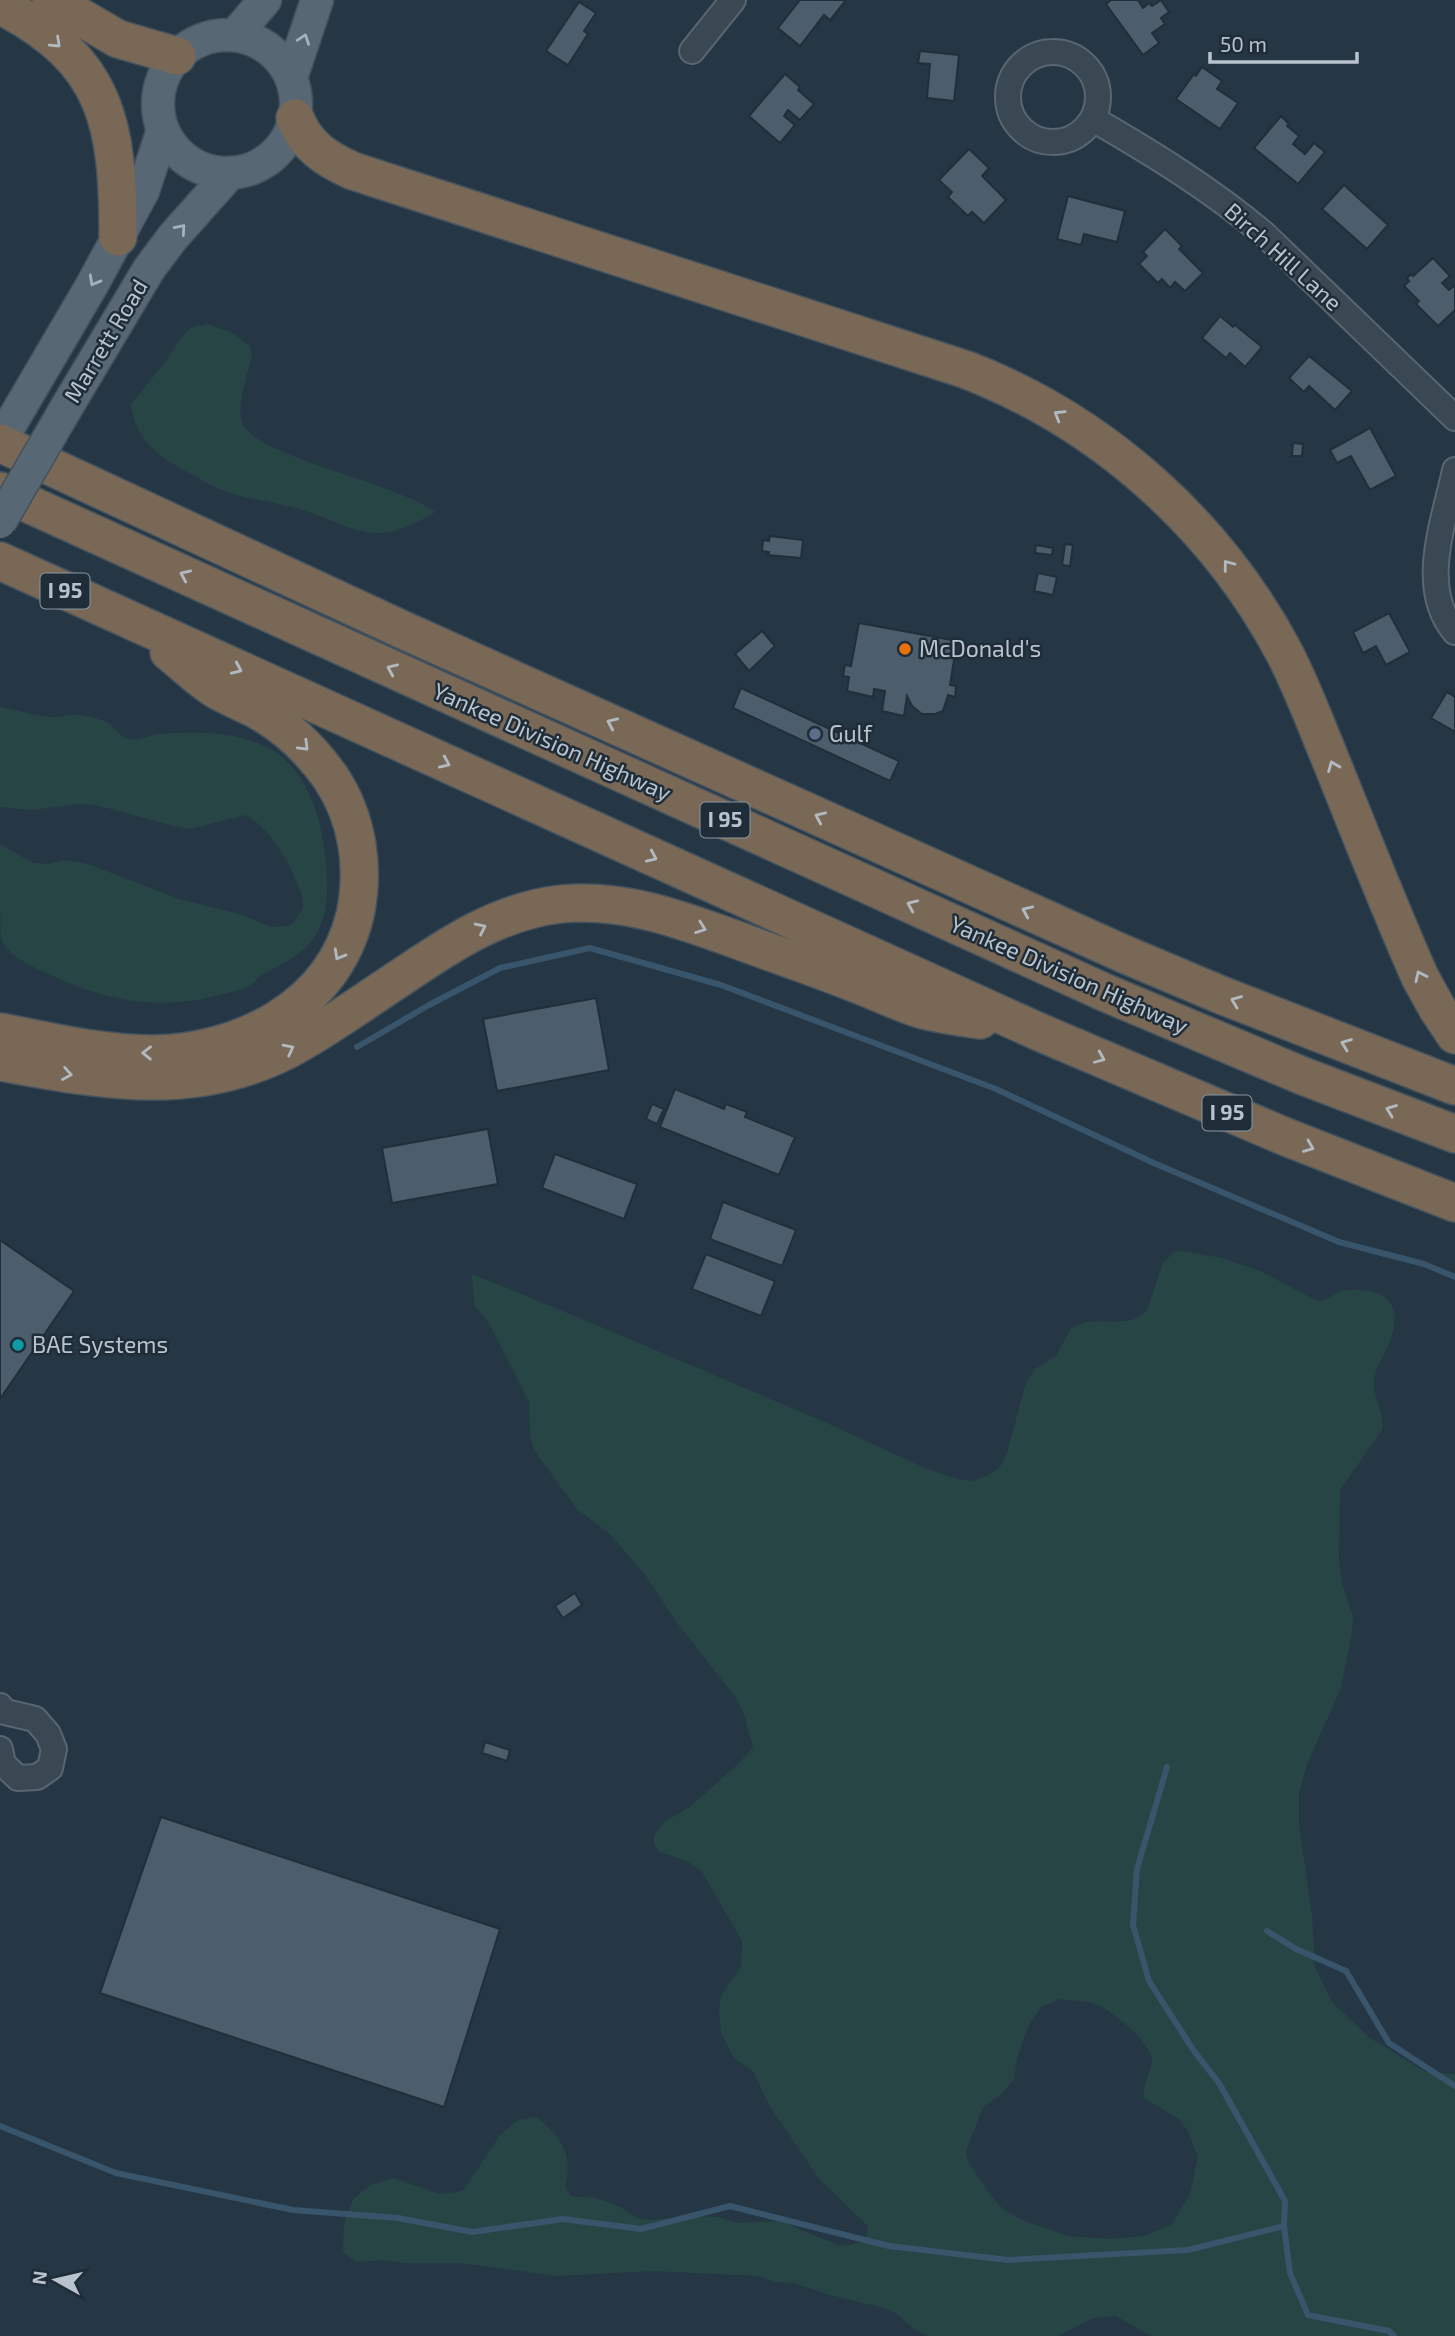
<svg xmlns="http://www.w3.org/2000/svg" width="1455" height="2336" viewBox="0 0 1455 2336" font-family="'Exo 2',sans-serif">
  <rect width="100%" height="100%" fill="#253644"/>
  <g fill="#284545" fill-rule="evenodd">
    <path d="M207,324L230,332L250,346L252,353C249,371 236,405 242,422C252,456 401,484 435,512C417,523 396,534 375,533C349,531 327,517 303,510C279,503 254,500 230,493C216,489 204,481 191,474C160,457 136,443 131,404L162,366L185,333L191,328Z"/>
    <path d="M0,707C17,710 34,716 52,717C59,718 66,715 73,715C82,714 95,718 104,721C115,724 117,736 128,739C139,741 149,735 159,734C195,731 236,731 268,748C300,764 316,802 322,835C327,864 332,901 319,929C308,953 284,963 262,975C258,977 255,982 250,985C240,991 226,993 215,996C157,1011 100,1000 47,973C31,966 9,956 1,939C0,928 0,860 0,844L33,863L49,864L65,860L88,864L179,899L242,915L271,927L287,926L294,922L303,908V900C295,872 273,829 245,815L190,829L174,826L96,805L80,804L32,810L0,807Z"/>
    <path d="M1181,1251L1222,1258L1260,1271L1317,1301C1329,1301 1336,1291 1347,1290C1385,1288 1404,1303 1390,1341C1385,1355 1375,1367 1374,1382C1373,1399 1386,1415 1382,1430L1340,1490L1339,1562L1343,1586L1353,1617L1352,1633L1341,1688L1308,1762L1299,1793V1825L1312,1915L1315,1967L1332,2002L1370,2038L1426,2072L1455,2074V2336H1151L1116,2316L1093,2318L1058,2336H927L914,2329L897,2314L884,2308L830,2295L794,2283L777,2282L757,2276L654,2271L557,2276L461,2263H405L383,2260L356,2262L343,2252L344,2224L353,2199L371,2185L393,2178L440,2194L463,2191L500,2135L518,2120L536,2117C561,2136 574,2155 565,2186L571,2196L596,2198L620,2207L637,2218L650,2220L699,2216L717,2217L739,2223L780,2221L840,2246L859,2243L866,2239L868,2226L819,2179L769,2105L753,2071L734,2058L721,2033L719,2011L721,1996L741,1967L742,1941L702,1872L688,1862L659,1851L654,1844V1836L663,1823L691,1806L739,1763L753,1747L744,1714L737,1699L677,1623L646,1576L609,1533L577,1509L534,1450L530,1435L529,1402L489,1323L474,1305L472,1274L599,1326L829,1424L925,1468L956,1479L971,1481L987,1476L1000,1467L1007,1453L1026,1382L1035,1369L1056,1356L1071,1328C1076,1326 1082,1323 1087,1322C1107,1319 1133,1328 1147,1310L1163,1263L1174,1252ZM1061,1999C1072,2001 1089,2000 1100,2006C1115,2014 1152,2043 1152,2061C1151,2073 1142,2084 1144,2098L1179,2119L1188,2131L1198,2157L1190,2194L1172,2224L1144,2236L1111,2239L1068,2236L1024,2221L1004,2210L988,2192L968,2162L966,2151L983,2107L1001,2094L1014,2079L1017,2058L1028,2027L1041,2007Z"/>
  </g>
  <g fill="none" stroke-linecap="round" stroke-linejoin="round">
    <g stroke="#38556c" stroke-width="6">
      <polyline points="357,1047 429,1005 500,968 590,948 721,985 996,1089 1156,1164 1339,1242 1424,1264 1455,1277"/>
      <polyline points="1167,1767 1137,1869 1133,1925 1149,1981 1194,2051 1219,2083 1285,2201 1284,2226"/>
      <polyline points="1267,1931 1296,1949 1346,1971 1389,2043 1455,2086"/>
      <polyline points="0,2126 116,2173 293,2210 398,2218 472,2232 563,2219 641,2229 730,2206 889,2246 1008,2260 1188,2250 1284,2226 1290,2273 1308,2315 1389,2331 1394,2336"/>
    </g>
  </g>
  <g fill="#4c5e6c" stroke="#212f3b" stroke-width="2">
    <polygon points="800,0 846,0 830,20 824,15 800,46 778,28"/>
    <polygon points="1111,0 1138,0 1143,8 1149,3 1152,6 1161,0 1169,12 1161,18 1165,24 1152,33 1159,43 1143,55 1106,4"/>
    <polygon points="579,2 596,13 584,31 588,34 568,65 546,51"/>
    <polygon points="920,51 959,55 954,101 927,98 930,64 918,63"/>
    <polygon points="1202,67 1222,81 1217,89 1238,103 1220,129 1176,99 1194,74 1196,76"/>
    <polygon points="785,74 800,87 798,90 814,104 800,120 788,110 784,116 795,125 780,143 749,116"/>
    <polygon points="1281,116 1289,124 1287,126 1299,136 1293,144 1305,154 1314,143 1325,152 1298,184 1254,148"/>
    <polygon points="969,149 989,168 982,176 1006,200 984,223 972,212 968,216 948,197 952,192 939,180"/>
    <polygon points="1344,185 1388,225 1367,249 1322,209"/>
    <polygon points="1068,196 1125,211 1117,242 1084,234 1081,245 1057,239"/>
    <polygon points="1165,229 1182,246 1179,249 1203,273 1185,291 1175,282 1170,288 1162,279 1158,283 1139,264 1147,256 1143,252"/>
    <polygon points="1433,258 1450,276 1442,283 1449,290 1455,285 1455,310 1438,326 1416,304 1419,301 1404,286 1409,281 1407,278 1411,274 1413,276"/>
    <polygon points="1220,316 1233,327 1235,325 1262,347 1245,367 1230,353 1226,358 1202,338"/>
    <polygon points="1309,356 1352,391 1335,410 1309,386 1304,392 1289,378"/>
    <polygon points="1370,428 1396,476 1370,490 1351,456 1337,463 1330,450"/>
    <polygon points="1293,443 1303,444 1302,456 1292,456"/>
    <polygon points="770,536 803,540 801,558 768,555 769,552 762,551 763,540 769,541"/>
    <polygon points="1065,544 1073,545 1070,566 1062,565"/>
    <polygon points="1036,545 1053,548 1052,555 1035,553"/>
    <polygon points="1038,573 1057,577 1053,595 1034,591"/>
    <polygon points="1389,613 1410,652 1386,665 1376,646 1363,653 1353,632"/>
    <polygon points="859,623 957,641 950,685 956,686 955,697 948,695 943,711 935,714 922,714 912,706 907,696 904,716 882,711 885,691 874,689 873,697 847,691 849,677 843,676 845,665 851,666"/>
    <polygon points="762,631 775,646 749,671 735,654"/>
    <polygon points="741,688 899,761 890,781 733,708"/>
    <polygon points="1447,692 1455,697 1455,732 1431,718"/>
    <polygon points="596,998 609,1070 497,1091 483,1019"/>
    <polygon points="675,1089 724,1109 726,1104 747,1112 745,1117 795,1137 779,1175 660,1127"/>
    <polygon points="652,1104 664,1109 657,1124 646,1119"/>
    <polygon points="488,1129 498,1184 392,1203 382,1148"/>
    <polygon points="555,1154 637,1184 624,1219 542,1188"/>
    <polygon points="723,1202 796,1230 782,1266 710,1239"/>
    <polygon points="0,1240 74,1291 0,1399"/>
    <polygon points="706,1254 775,1281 761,1316 692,1289"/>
    <polygon points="575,1593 582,1605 563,1618 555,1606"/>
    <polygon points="485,1742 510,1750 507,1761 482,1753"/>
    <polygon points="161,1817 500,1929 444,2107 100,1993"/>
  </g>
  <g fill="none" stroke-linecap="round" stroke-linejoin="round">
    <g stroke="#596671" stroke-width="28">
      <g id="minor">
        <polyline points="692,51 733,0"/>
        <circle cx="1053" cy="97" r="45"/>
        <path d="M1093,119C1152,153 1212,190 1264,234L1455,418"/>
        <path d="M1455,470C1445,519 1417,588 1455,632"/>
        <polyline points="0,1706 5,1712 35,1719 48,1734 54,1749 50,1768 37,1777 18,1778 3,1764 0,1749"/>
      </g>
    </g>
    <g stroke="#44515d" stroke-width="35">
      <g id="major">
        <circle cx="227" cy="104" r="69"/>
        <polyline points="235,35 265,0"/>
        <polyline points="291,78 317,0"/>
        <polyline points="65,410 149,269 173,237 230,173"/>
        <polyline points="0,442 92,285 143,191 163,130"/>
      </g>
    </g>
    <g stroke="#45535e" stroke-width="40">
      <g id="highway">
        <polyline points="51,0 118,39 177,56"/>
        <path d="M0,5C109,61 118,125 118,237"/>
        <path d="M295,118C306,146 326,159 353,171L967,370C1103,423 1217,525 1285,654C1302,687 1315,722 1329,756C1359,830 1388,905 1420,977L1437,1008L1455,1035"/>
        <polyline points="0,443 403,630 1124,954 1221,995 1455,1086"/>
        <polyline points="0,491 1106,993 1303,1076 1455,1134"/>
        <polyline points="0,561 1037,1031 1286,1137 1455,1203"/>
        <path d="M0,1032C50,1041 101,1054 152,1054C241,1053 333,1007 355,915C365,868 358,819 331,778C312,751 286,726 257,710C244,703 228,697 215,689C199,679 184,664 169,652"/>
        <path d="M0,1062C101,1080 193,1099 289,1049C327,1029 363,1002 400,978C450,944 499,911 561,904C625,898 682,920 740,941C780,956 820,969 859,985C880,993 902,1004 923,1010C942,1015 961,1017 980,1020"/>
      </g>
    </g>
    <use href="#minor" stroke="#3a4854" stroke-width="24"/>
    <use href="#major" stroke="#586774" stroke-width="32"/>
    <use href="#highway" stroke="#7a6857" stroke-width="37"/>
    <g stroke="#44515d" stroke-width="35" stroke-linecap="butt">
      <polyline id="major-bridge" points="0,522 65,410"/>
    </g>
    <use href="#major-bridge" stroke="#586774" stroke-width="32"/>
  </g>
  <defs><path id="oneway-chevron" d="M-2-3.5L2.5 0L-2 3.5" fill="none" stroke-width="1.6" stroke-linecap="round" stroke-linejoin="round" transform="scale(1.75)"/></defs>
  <g stroke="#a5b1bb">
    <use href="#oneway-chevron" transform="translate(304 39) rotate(-71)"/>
    <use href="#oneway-chevron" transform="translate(181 229) rotate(-49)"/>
    <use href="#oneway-chevron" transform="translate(94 281) rotate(119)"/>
  </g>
  <g stroke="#b2bac1">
    <use href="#oneway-chevron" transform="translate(56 43) rotate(43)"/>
    <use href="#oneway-chevron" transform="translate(1059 415) rotate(-149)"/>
    <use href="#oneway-chevron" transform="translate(1228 565) rotate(-127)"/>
    <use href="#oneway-chevron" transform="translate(185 575) rotate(-156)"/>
    <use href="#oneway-chevron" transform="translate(237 669) rotate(24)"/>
    <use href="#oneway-chevron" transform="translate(392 669) rotate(-156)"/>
    <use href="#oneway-chevron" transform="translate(612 723) rotate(-156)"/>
    <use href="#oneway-chevron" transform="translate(304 746) rotate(45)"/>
    <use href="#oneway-chevron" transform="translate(445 763) rotate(24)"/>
    <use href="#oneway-chevron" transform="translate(1333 766) rotate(-112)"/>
    <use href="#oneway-chevron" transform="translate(820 817) rotate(-156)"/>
    <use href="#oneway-chevron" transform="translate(652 857) rotate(24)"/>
    <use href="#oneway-chevron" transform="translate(912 905) rotate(-156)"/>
    <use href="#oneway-chevron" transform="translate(1027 911) rotate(-156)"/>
    <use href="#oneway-chevron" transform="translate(481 928) rotate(-26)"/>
    <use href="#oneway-chevron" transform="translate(701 928) rotate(20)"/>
    <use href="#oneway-chevron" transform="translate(339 955) rotate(119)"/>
    <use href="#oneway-chevron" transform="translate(1420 976) rotate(-115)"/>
    <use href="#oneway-chevron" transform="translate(1236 1001) rotate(-159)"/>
    <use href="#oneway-chevron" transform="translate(1346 1044) rotate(-159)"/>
    <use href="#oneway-chevron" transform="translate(289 1049) rotate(-27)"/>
    <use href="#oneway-chevron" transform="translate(147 1053) rotate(-179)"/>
    <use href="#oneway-chevron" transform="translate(1100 1058) rotate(23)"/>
    <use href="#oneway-chevron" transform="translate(67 1074) rotate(10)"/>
    <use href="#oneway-chevron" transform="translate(1391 1110) rotate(-159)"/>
    <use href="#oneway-chevron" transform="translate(1309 1147) rotate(22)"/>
  </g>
  <circle fill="#e8710a" stroke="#1f2d39" stroke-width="2.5" cx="905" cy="649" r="7"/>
  <circle fill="#5c6f8a" stroke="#1f2d39" stroke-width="2.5" cx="815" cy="734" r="7"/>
  <circle fill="#0f9aa8" stroke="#1f2d39" stroke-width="2.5" cx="18" cy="1345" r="7"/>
  <g text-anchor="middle" stroke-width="5" stroke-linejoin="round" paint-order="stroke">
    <g fill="#1f2d39" stroke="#8a96a1" stroke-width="2">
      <rect x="40.5" y="573.5" width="49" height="35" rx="5"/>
      <rect x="700.5" y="802.5" width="49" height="35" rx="5"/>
      <rect x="1202.5" y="1095.5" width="49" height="35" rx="5"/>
    </g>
    <g font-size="21" font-weight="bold" fill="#b8c3cd">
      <text x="65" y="598">I 95</text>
      <text x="725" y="827">I 95</text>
      <text x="1227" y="1120">I 95</text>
    </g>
    <g font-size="23" fill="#b8c3cd" stroke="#1f2d39">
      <text transform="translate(1283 257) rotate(42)" y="8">Birch Hill Lane</text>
      <text transform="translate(106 341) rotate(-59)" y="8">Marrett Road</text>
      <text transform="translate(552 742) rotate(24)" y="8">Yankee Division Highway</text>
      <text transform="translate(1069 975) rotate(24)" y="8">Yankee Division Highway</text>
    </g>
    <g font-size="23" fill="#b8c3cd" stroke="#1f2d39" text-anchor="start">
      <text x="919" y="657">McDonald's</text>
      <text x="829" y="742">Gulf</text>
      <text x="32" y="1353">BAE Systems</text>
    </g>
  </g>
  <g transform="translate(56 2280) rotate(278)" stroke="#1f2d39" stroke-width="5" paint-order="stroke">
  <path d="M0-5L12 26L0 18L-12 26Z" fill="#b8c3cd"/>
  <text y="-10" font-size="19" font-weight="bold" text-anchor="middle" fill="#b8c3cd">N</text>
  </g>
  <path d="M1210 52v10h147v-10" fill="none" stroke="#b8c3cd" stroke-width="3.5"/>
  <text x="1220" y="52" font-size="21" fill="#b8c3cd" stroke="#1f2d39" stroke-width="5" paint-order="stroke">50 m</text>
</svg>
